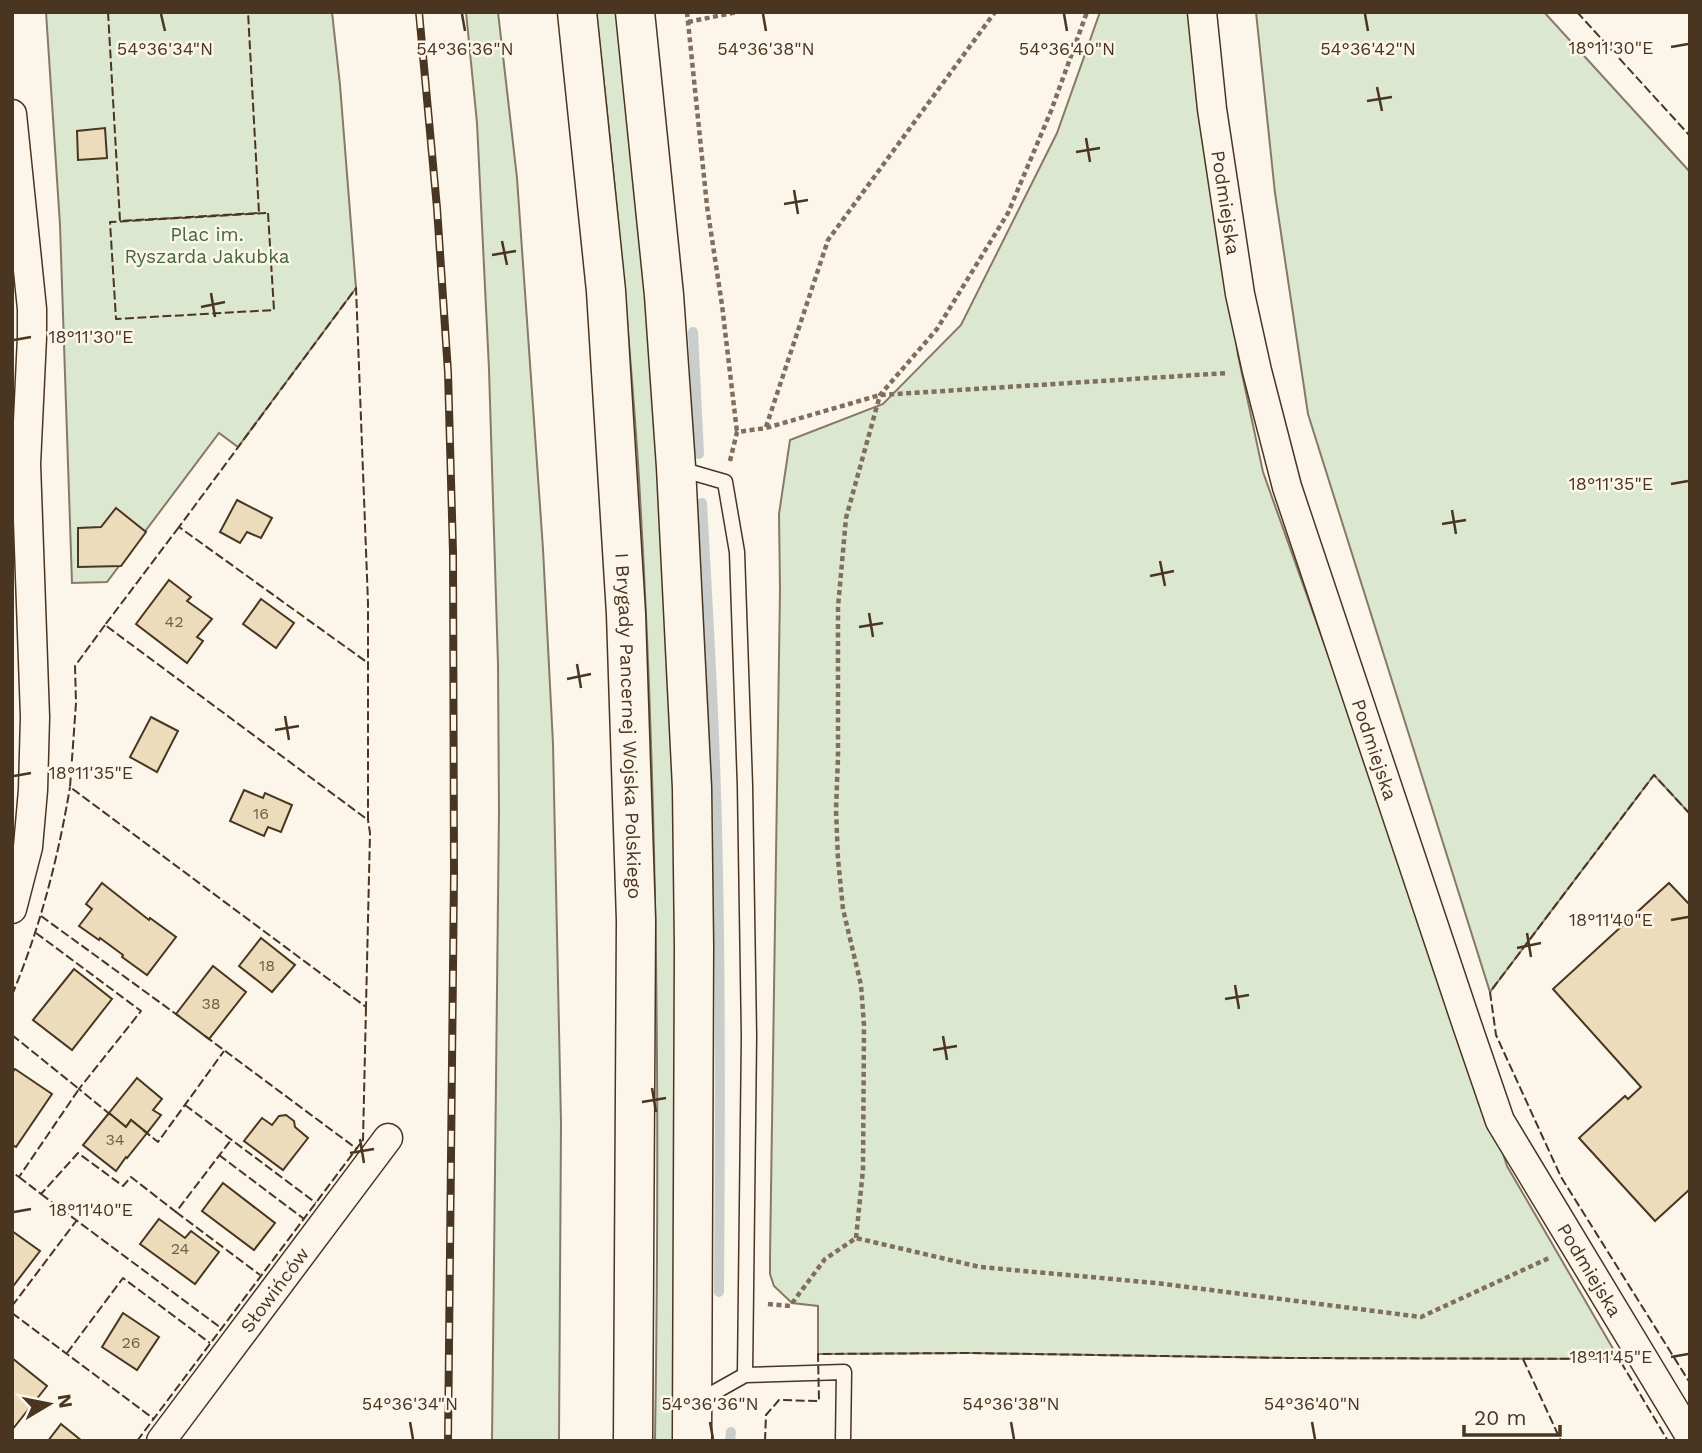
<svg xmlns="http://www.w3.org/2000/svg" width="1702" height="1453" viewBox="0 0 1702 1453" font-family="'Work Sans',sans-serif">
  <rect width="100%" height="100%" fill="#fbf6e9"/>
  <g fill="#dce7d0" stroke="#887966" stroke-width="2">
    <polygon points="46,12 332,12 340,85 356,288 238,447 219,433 107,582 72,583 60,225"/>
    <polygon points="466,12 498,12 517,178 543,549 553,744 561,1123 559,1441 492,1441 499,811 498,664 489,369 477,123"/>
    <path d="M596,12H621L647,287L678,814L679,1441H655C660,1115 658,789 638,463C628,313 613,162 596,12Z"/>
    <polygon points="1100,12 1189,12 1238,355 1263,472 1475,1067 1507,1166 1619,1359 1293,1358 968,1353 818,1354 818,1306 792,1303 774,1286 770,1274 770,1257 780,590 779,514 790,440 883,404 961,325 1057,133"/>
    <polygon points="1256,12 1544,12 1690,172 1690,814 1654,775 1490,992 1308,414 1275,193"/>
  </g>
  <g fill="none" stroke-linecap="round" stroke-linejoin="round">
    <g stroke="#c9cecd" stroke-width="10">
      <polyline points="693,332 699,454"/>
      <path d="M702,503C709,626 716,750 718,873C721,1013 720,1152 719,1292"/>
      <polyline points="730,1441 731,1432"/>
    </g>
  </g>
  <g fill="#ecdcbc" stroke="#4a3520" stroke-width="2">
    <polygon points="105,128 107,158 78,160 77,131"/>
    <polygon points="237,500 272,518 261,538 247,532 240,543 220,532"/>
    <polygon points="116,508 146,532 121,566 78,567 78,528 101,527"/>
    <polygon points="169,580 191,597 187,601 212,619 197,637 203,641 187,663 136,624"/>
    <polygon points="261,599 294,623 276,648 243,624"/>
    <polygon points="151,717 178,731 157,772 130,757"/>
    <polygon points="244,790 263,798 265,793 292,805 281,832 268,827 264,836 230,821"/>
    <polygon points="102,883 149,920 150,918 176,937 147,975 122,957 123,955 100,938 99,940 79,926 92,909 86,904"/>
    <polygon points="1669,883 1690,905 1690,1189 1655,1221 1579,1138 1625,1096 1628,1099 1641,1087 1553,989"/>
    <polygon points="261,938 295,965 272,992 239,966"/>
    <polygon points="213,966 246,992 209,1039 176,1014"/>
    <polygon points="74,969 112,999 72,1050 33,1020"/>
    <polygon points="15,1069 52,1094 16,1147 12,1145 12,1073"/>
    <polygon points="137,1078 162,1099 153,1110 161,1115 147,1133 131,1120 126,1127 109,1113"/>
    <polygon points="109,1113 126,1127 131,1120 147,1133 127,1158 126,1157 116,1171 83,1145"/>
    <polygon points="286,1115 294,1121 295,1127 308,1138 283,1170 244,1141 262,1118 272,1125 279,1116"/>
    <polygon points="223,1183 275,1223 254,1250 202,1211"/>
    <polygon points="159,1219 185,1238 191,1231 219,1252 195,1284 140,1244"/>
    <polygon points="12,1231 40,1251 14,1285 12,1284"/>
    <polygon points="123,1313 159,1337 137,1370 102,1347"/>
    <polygon points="12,1358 47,1386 12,1430"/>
    <polygon points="61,1424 82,1441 48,1441"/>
  </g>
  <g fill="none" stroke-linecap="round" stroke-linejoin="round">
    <g stroke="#4a3520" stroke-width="17">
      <g id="lane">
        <polyline points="680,469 725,482 737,552 745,786 749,1036 745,1375"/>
        <polyline points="697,1402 745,1375 844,1372 843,1441"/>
      </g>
    </g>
    <g stroke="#4a3520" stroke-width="31">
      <g id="street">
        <path id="s1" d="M1202,12L1212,109L1240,294L1257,371L1287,487L1466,1022L1500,1121L1690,1436"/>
        <polyline points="12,114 32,309 32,337 26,464 35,717 33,790 28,847 12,909"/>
        <path id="s2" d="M161,1441L388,1138"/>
      </g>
    </g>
    <g stroke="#4a3520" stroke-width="41">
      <g id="primary">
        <path id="s3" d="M577,12L606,291L626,614L636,920L633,1441"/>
        <polyline points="635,12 664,295 676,467 692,788 694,947 692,1441"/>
      </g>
    </g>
    <g stroke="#7f6f5c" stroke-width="4.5" stroke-dasharray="5 3.5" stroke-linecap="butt">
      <polyline points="687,12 707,206 722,305 737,432"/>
      <polyline points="688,22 737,12"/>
      <polyline points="766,427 828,240 995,12"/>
      <polyline points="730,461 737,432 766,428 880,395 1228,373"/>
      <polyline points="856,1238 863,1170 864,1025 861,985 843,909 838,859 836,810 838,757 838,607 846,518 880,395 937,329 1008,213 1051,111 1087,12"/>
      <polyline points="768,1304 790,1306 825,1259 856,1238 980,1267 1156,1283 1421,1317 1549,1258"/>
    </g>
    <use href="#lane" stroke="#fbf6e9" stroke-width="14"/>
    <use href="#street" stroke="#fbf6e9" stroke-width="28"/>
    <use href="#primary" stroke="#fbf6e9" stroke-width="38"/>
    <g stroke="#4a3520" stroke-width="8">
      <polyline id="rail" points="419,12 437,208 448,372 453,552 454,875 448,1441"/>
    </g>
    <use href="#rail" stroke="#fbf6e9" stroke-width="5" stroke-dasharray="16" stroke-linecap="butt"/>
    <g stroke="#4a3520" stroke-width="2" stroke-dasharray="9 3.5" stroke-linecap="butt">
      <polyline points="108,12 120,221 259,213 248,12"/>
      <polyline points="1577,12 1690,136"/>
      <polygon points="268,213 274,310 116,319 110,222"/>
      <polyline points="179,527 105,625 368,820 368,603 356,288 179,527 368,663"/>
      <polyline points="105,625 75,666 76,703 70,787 366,1007 370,833 368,820"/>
      <polyline points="1690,814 1654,775 1490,992 1496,1035 1561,1177 1690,1383"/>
      <polyline points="41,916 180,1017"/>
      <polyline points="36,933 141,1011 79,1089 112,1116"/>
      <path d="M12,995C40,928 58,859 70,787"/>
      <polyline points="12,1035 79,1089 19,1177 12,1172"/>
      <polyline points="205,1036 357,1149"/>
      <polyline points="185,1105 316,1203"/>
      <polyline points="143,1130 158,1142 224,1051"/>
      <polyline points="219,1155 304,1219"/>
      <polyline points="19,1177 41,1194 78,1153 123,1186 131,1177 176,1212 231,1140"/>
      <polyline points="41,1194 221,1328"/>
      <polyline points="176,1212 260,1275"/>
      <polyline points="12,1306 77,1220"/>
      <polyline points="12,1313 154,1419"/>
      <polyline points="67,1353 123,1278 210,1343"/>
      <polyline points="1523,1359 1561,1441"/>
      <polyline points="137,1441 363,1140 366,1007"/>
      <polyline points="765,1441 766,1415 779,1400 819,1401 818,1354 968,1353 1293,1358 1619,1359 1668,1441"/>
    </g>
  </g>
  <path fill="none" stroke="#4a3520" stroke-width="2.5" d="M161,14L165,31M462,14L465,31M763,14L766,31M1064,14L1067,31M1365,14L1368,31M1671,47L1688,44M1377,87L1382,111M1367,101L1392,97M1086,138L1090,162M1076,152L1100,148M794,190L798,214M784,204L808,200M502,241L507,265M492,255L516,251M211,293L215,317M201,307L225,302M14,340L31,337M1671,484L1688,481M1452,510L1456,534M1442,524L1466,520M1160,561L1165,586M1150,576L1174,571M869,613L873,637M859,627L883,623M577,664L581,688M567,679L591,674M285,716L289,740M275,730L299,726M14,776L31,773M1671,920L1688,917M1527,933L1531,957M1517,948L1541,943M1235,985L1239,1009M1225,999L1249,995M943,1036L947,1060M933,1050L957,1046M652,1088L656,1112M642,1102L666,1098M360,1139L364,1163M350,1153L374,1149M14,1212L31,1209M1671,1357L1688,1354M410,1422L413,1439M710,1422L713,1439M1011,1422L1014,1439M1312,1422L1315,1439"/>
  <g text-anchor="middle" stroke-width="5" stroke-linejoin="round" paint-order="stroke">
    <g font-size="16" fill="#725f47">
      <text x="174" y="627">42</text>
      <text x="261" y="819">16</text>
      <text x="267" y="971">18</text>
      <text x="211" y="1009">38</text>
      <text x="115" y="1145">34</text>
      <text x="180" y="1254">24</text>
      <text x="131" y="1348">26</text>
    </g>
    <g font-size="19" fill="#4a3520" stroke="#fbf6e9">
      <text dy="7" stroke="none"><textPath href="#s1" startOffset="192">Podmiejska</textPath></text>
      <text dy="7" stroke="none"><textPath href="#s3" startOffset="716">I Brygady Pancernej Wojska Polskiego</textPath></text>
      <text dy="7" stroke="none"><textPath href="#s1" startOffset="760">Podmiejska</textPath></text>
      <text dy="7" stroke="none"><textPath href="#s1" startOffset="1326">Podmiejska</textPath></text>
      <text dy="7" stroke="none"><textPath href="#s2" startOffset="189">Słowińców</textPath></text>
    </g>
    <g font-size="19" fill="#436837" stroke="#fbf6e9">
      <text x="207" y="241">Plac im.<tspan x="207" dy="22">Ryszarda Jakubka</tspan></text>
    </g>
  </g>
  <g font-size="18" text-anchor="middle" fill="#4a3520" stroke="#fbf6e9" stroke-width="5" stroke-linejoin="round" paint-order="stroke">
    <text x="1611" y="54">18°11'30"E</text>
    <text x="165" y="55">54°36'34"N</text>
    <text x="465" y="55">54°36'36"N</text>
    <text x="766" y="55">54°36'38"N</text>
    <text x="1067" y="55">54°36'40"N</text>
    <text x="1368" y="55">54°36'42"N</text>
    <text x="91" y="343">18°11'30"E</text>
    <text x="1611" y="490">18°11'35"E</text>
    <text x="91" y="779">18°11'35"E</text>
    <text x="1611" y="926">18°11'40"E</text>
    <text x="91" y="1216">18°11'40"E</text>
    <text x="1611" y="1363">18°11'45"E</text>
    <text x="410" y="1410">54°36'34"N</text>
    <text x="710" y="1410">54°36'36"N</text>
    <text x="1011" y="1410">54°36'38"N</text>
    <text x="1312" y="1410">54°36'40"N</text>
  </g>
  <rect width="1702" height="1453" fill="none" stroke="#4a3520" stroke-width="28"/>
  <g transform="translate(49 1404) rotate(80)" stroke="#fbf6e9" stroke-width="5" paint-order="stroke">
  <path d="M0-5L12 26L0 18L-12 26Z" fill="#4a3520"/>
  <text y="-10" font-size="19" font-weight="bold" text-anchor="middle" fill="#4a3520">N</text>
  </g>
  <path d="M1464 1425v10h96v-10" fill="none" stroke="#4a3520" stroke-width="3.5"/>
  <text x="1474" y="1425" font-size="21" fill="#4a3520" stroke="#fbf6e9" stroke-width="5" paint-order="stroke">20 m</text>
</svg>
